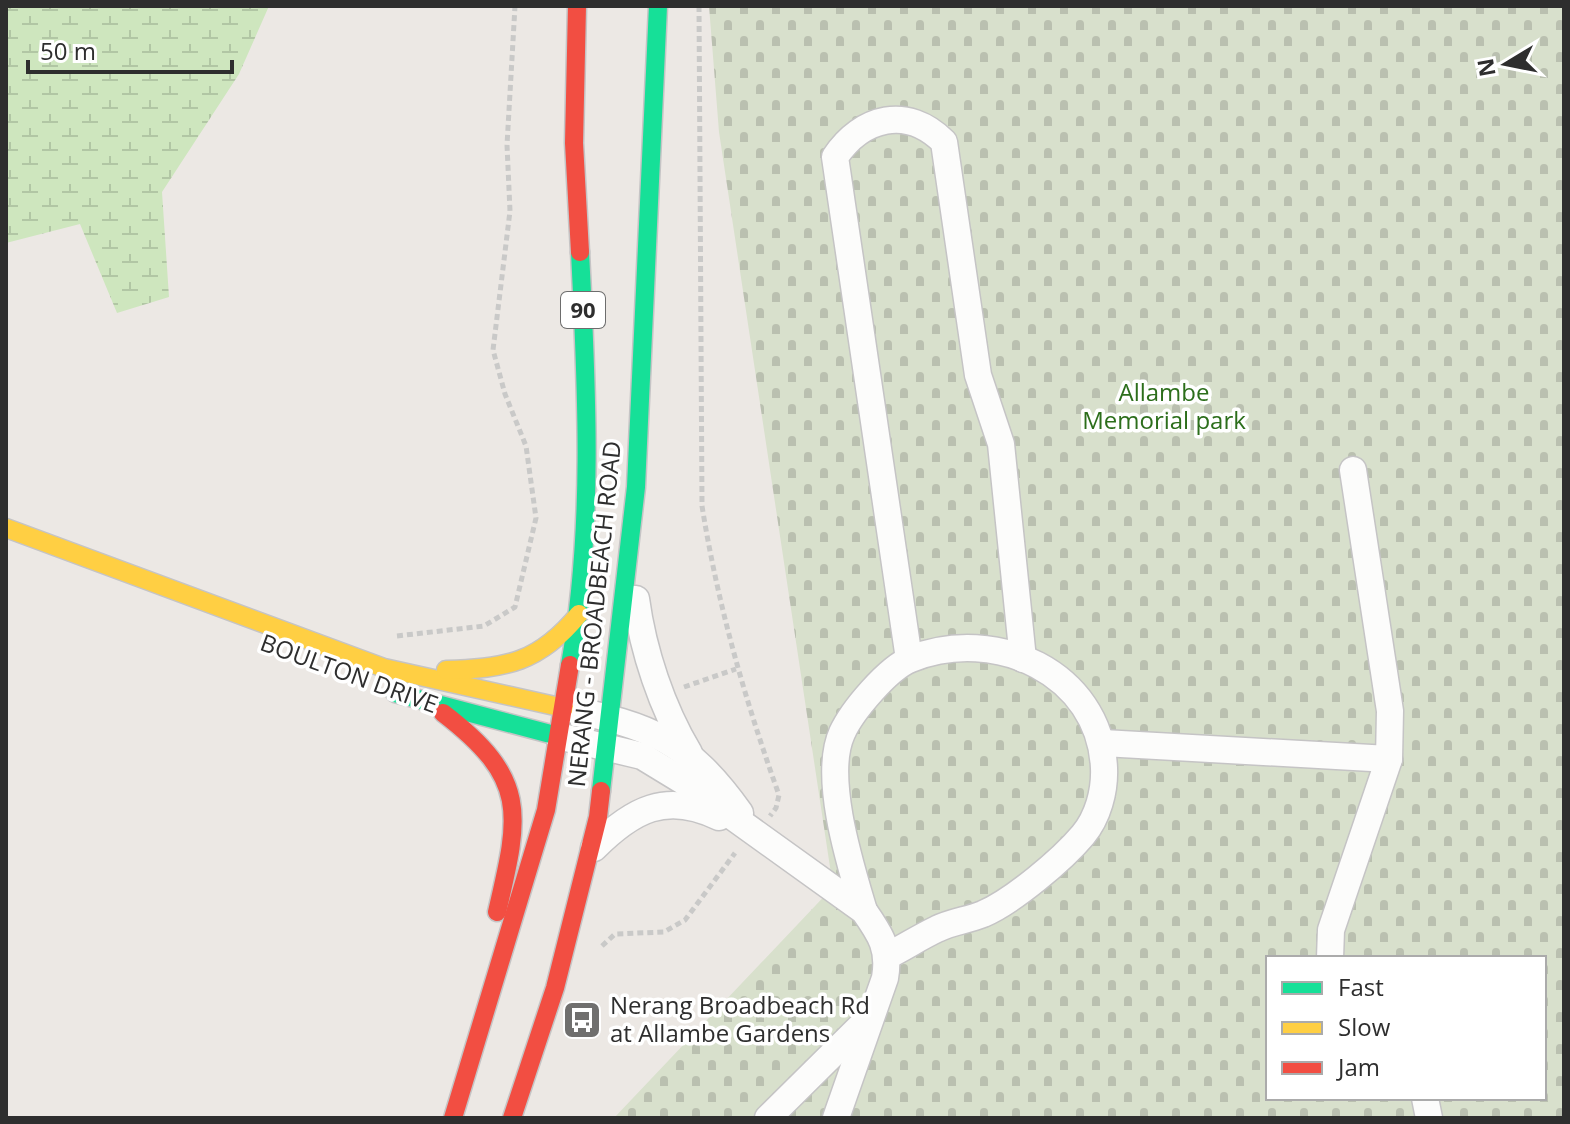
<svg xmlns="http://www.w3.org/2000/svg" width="1570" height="1124" viewBox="0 0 1570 1124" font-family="'Open Sans',sans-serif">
  <defs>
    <pattern id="wetland-marsh" width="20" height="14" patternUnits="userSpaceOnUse" patternTransform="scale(2)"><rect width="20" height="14" fill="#cee6be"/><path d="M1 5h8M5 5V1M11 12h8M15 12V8" fill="none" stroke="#b1c6a4"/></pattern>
    <pattern id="cemetery-stones" width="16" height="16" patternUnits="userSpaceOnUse" patternTransform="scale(2)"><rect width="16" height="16" fill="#d8e0cc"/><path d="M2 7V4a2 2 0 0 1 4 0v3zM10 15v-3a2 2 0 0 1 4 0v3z" fill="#bac0b0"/></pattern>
  </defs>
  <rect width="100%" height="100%" fill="#ece8e4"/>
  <polygon fill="url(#wetland-marsh)" points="6,6 269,6 239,74 162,192 169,297 117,313 80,224 6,243"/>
  <path fill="url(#cemetery-stones)" fill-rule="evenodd" d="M709,6H1564V1118H614L833,887L719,132ZM1268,958H1544V1098H1268Z"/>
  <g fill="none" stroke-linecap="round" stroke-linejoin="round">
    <g stroke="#c5c4c5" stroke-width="29">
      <g id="street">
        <path d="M636,599C643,651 662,708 689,753"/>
        <path d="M909,659L835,157C862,117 907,105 944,142L978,375L1001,444L1023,659"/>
        <path d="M564,708C651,726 688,740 740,813"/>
        <path d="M558,736L642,756L683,781L864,911C881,935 890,949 885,978L836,1118"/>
        <polyline points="1103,743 1389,759"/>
        <path d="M594,848C632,810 666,791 719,817"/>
        <path d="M864,911C851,867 822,777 842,733C852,711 888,668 911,659C995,625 1100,673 1104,768C1105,791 1098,817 1083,835C1062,860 1013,901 983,914C968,920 951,922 937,929C920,937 905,947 889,955"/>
        <polyline points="1330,958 1331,930 1389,759 1390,711 1353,470"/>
        <polyline points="1425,1098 1429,1118"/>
        <polyline points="768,1118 865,1022"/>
      </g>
    </g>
    <g stroke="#c5c4c5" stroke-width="21">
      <g id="fast">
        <path d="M570,665C594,528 587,390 580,252"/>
        <polyline points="395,693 558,736"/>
        <polyline points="601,791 636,487 658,6"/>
      </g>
    </g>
    <g stroke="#c5c4c5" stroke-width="21">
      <g id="slow">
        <polyline points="6,528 384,668 564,708"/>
        <path d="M446,670C506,669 540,662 579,614"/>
      </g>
    </g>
    <g stroke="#c5c4c5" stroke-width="21">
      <g id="jam">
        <polyline points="577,6 574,143 580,252"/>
        <path d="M443,713C529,779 520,814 497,912"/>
        <polyline points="453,1118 546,810 570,665"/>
        <polyline points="512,1118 555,988 598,817 601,791"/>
      </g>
    </g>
    <g stroke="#c9c9c8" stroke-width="5" stroke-dasharray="6 4" stroke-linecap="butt">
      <path d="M699,6L702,506C718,606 745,700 779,795L776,808L770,816"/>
      <polyline points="397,636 484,626 515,607 536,518 526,446 505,394 493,350 510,211 507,145 515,6"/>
      <polyline points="684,687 736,669"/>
      <polyline points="602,946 615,934 664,932 685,920 735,853"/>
    </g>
    <use href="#street" stroke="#fcfcfb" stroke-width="26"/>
    <use href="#fast" stroke="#16e098" stroke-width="18"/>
    <use href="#slow" stroke="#ffcf43" stroke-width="18"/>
    <use href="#jam" stroke="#f24e42" stroke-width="18"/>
  </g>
  <defs>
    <g id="bus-square" transform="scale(2)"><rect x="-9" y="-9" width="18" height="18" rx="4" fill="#706f6e" stroke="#fff"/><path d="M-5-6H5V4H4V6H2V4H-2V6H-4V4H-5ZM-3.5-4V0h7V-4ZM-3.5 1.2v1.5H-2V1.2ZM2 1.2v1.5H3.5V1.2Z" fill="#fff"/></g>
  </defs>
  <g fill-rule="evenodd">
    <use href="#bus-square" x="582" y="1020"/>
  </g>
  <g text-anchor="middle" stroke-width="7" stroke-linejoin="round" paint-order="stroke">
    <rect fill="#fff" stroke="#6d6d6d" stroke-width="2" x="561" y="292" width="44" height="36" rx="6"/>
    <g font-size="22" font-weight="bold" fill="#2e2e2e">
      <text x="583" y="318">90</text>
    </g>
    <g font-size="24" fill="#2c6e1b" stroke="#fff">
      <text x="1164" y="401">Allambe<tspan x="1164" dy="28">Memorial park</tspan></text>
    </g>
    <g font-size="24" fill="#2e2e2e" stroke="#fff">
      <text transform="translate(595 614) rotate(-84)" y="8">NERANG - BROADBEACH ROAD</text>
      <text transform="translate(349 674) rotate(20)" y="8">BOULTON DRIVE</text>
    </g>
    <g font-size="24" fill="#2e2e2e" stroke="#fff" text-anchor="start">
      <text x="610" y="1014">Nerang Broadbeach Rd<tspan x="610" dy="28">at Allambe Gardens</tspan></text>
    </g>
  </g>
  <rect width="1570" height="1124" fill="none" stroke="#2e2e2e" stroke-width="16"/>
  <rect x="1266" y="956" width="280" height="144" fill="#ffffff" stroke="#ababab" stroke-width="2"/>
  <rect x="1282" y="982" width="40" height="12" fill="#16e098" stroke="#ababab" stroke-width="2"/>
  <text x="1338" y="996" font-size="24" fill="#2e2e2e">Fast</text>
  <rect x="1282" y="1022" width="40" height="12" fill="#ffcf43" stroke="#ababab" stroke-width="2"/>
  <text x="1338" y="1036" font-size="24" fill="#2e2e2e">Slow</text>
  <rect x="1282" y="1062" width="40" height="12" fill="#f24e42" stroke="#ababab" stroke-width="2"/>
  <text x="1338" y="1076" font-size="24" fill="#2e2e2e">Jam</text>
  <g transform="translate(1506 64) rotate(260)" stroke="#ffffff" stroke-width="6" paint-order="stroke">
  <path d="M0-6L14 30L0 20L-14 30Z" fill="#2e2e2e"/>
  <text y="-12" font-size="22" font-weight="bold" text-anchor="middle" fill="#2e2e2e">N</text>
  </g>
  <path d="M28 60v12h204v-12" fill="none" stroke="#2e2e2e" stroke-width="4"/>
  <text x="40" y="60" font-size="24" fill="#2e2e2e" stroke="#ffffff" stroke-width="6" paint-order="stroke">50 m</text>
</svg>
